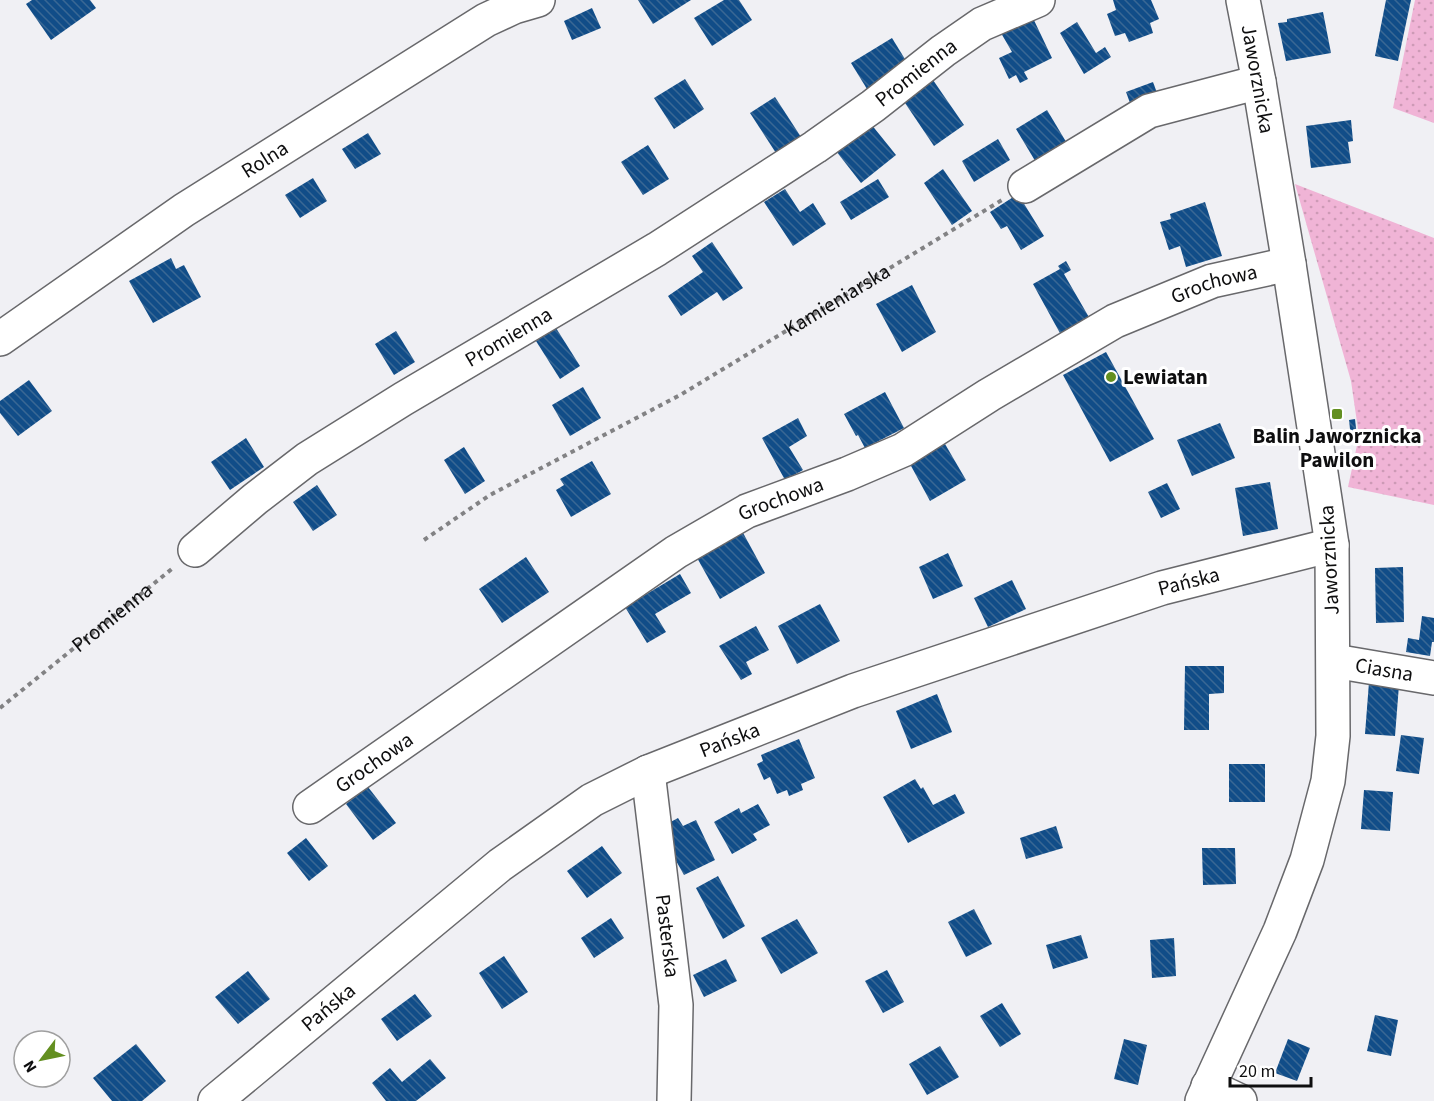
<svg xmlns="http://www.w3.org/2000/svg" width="1434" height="1101" viewBox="0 0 1434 1101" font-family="'Source Sans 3',sans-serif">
  <defs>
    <pattern id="grass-dots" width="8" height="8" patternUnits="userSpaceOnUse" patternTransform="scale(1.5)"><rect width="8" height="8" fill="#f0b4d6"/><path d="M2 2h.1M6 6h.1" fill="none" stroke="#cd9ab6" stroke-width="1.8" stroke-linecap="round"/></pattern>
    <pattern id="building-back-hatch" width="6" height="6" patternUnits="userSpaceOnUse" patternTransform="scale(1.5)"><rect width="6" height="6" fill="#114d88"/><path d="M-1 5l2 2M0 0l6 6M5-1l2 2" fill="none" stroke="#3a6894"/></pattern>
  </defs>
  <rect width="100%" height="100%" fill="#f0f0f4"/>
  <g fill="url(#grass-dots)">
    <polygon points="1415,0 1434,0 1434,123 1393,108"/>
    <polygon points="1295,184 1434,238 1434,505 1348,487 1359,436 1351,381"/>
  </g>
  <g fill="url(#building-back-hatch)">
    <polygon points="32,0 90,0 96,8 51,40 26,4"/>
    <polygon points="638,0 691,0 653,24"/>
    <polygon points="724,0 739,0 752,20 712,46 694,18"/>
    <polygon points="1113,0 1151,0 1159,19 1150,23 1153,33 1129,42 1125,33 1115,36 1107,14 1116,10"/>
    <polygon points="1386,0 1411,0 1398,61 1375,56"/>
    <polygon points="592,8 601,28 572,40 564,21"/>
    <polygon points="1323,12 1331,53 1286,61 1278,23 1287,22 1287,19"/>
    <polygon points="1031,14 1052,58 1024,72 1028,79 1020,83 1016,75 1009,79 999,58 1012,52 1001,33"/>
    <polygon points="1077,22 1096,53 1105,47 1111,57 1084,74 1060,33"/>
    <polygon points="892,38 908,64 867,89 851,63"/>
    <polygon points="685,79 704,109 674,129 654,98"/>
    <polygon points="933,80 964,125 934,146 903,100"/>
    <polygon points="1153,82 1160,101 1133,111 1126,92"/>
    <polygon points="775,97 801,137 776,153 750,113"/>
    <polygon points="1047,110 1068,145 1037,164 1016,129"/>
    <polygon points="1351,120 1353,141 1348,142 1351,163 1311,168 1306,126"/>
    <polygon points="871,124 896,155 861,183 836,151"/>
    <polygon points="368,133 381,154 355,169 342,149"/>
    <polygon points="998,139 1010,160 974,182 962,161"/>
    <polygon points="648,145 669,179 643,195 621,162"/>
    <polygon points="943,169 972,211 952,225 924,183"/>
    <polygon points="313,178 327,201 300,218 285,195"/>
    <polygon points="878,179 889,197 851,220 840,202"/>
    <polygon points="785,189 800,212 813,203 826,224 793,246 764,202"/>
    <polygon points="1018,194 1044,236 1021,250 1007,226 1001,229 990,212"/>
    <polygon points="1205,202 1222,256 1186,267 1180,246 1169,250 1160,222 1171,219 1170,214"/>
    <polygon points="712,242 743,288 723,301 717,292 681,316 668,296 703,272 692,256"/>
    <polygon points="171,258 176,269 184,265 201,297 153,323 129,281"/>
    <polygon points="1066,261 1071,270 1064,274 1090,319 1061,335 1033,284 1060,269 1058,266"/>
    <polygon points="912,285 936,332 902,352 876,304"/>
    <polygon points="556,328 580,366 560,379 536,341"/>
    <polygon points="396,331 415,362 394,375 375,344"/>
    <polygon points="1106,352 1154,439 1110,462 1063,375"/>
    <polygon points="29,380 52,411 18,436 0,413 0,401"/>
    <polygon points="583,387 601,418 570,436 552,405"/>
    <polygon points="885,392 904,428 865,448 858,435 856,436 844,414"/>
    <polygon points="798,418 807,436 789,447 803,470 785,480 762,438"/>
    <polygon points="1355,419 1357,437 1351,438 1349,420"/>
    <polygon points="1220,423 1235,458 1192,476 1177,440"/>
    <polygon points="246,438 264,467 230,490 211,462"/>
    <polygon points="945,444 966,480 930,501 910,464"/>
    <polygon points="464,447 485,481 465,494 444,460"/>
    <polygon points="592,461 611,494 571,517 556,490 564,485 560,479"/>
    <polygon points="1270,482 1278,529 1243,536 1235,488"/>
    <polygon points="1167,483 1180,509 1161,518 1148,492"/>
    <polygon points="317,485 337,515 313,531 293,502"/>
    <polygon points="742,531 765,573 720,599 696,556"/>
    <polygon points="948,553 963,586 933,599 919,567"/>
    <polygon points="526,557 549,592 502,623 479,589"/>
    <polygon points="1403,567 1404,622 1376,623 1375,568"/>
    <polygon points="680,574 691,593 655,614 666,632 647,643 625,607"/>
    <polygon points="1012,580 1026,609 988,627 974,598"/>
    <polygon points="820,604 840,641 797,664 778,626"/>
    <polygon points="1422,616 1434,618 1434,642 1432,642 1430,656 1406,652 1408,638 1419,640"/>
    <polygon points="756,626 769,650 746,662 752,674 741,680 719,646"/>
    <polygon points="1185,666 1224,666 1224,693 1209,694 1209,730 1184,730"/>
    <polygon points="1369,682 1399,685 1395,736 1365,734"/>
    <polygon points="937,694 952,732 911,749 896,711"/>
    <polygon points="1401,735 1424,738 1419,774 1396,771"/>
    <polygon points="799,739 815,778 801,784 803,790 789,796 787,790 777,794 770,777 764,780 757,764 763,761 761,755"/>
    <rect x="1229" y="764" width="36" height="38"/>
    <polygon points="915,779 921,789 923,787 933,805 955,794 965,813 908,843 883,797"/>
    <polygon points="368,787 396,823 373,840 346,804"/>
    <polygon points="1364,790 1393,792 1390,831 1361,829"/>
    <polygon points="758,804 770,825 753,834 757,840 732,854 714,822 739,808 741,813"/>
    <polygon points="678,818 683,826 696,820 715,860 684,875 675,859 668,842 665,825"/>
    <polygon points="1056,826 1063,848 1026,859 1020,838"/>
    <polygon points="306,838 328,866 309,881 287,853"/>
    <polygon points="602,846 622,873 587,898 567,871"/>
    <polygon points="1202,848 1235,848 1236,884 1203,885"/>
    <polygon points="718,876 745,926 723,939 696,888"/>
    <polygon points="974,909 992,944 966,957 948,922"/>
    <polygon points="611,918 624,938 594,958 581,938"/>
    <polygon points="797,919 818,953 781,974 761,938"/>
    <polygon points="1081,935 1088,958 1053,969 1046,945"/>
    <polygon points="1174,938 1176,976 1152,978 1150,940"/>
    <polygon points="504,956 528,992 502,1009 479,973"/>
    <polygon points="726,959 737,981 704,997 693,975"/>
    <polygon points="887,970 904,1002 883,1013 865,981"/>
    <polygon points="248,971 270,999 238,1024 215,997"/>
    <polygon points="415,994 432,1016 397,1041 381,1019"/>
    <polygon points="1002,1003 1021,1034 1000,1047 980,1016"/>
    <polygon points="1375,1015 1398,1020 1391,1056 1367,1051"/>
    <polygon points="1124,1039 1147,1045 1138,1085 1114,1079"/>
    <polygon points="1288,1039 1310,1048 1297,1081 1275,1073"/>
    <polygon points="136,1044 166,1081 142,1101 112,1101 93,1078"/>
    <polygon points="940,1046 959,1077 927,1095 909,1064"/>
    <polygon points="430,1059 446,1078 416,1101 386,1101 372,1083 390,1068 402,1082"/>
  </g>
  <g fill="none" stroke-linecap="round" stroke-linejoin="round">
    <g stroke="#68686b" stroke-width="36">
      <g id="minor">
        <polyline points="1025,186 1149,111 1259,82"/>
        <path id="s3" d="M0,339L184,210L486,20L514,7L538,0"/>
        <path id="s4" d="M195,550L255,499L307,459L403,399L657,249L815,147L873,106L943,51L982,24L1038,0"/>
        <path id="s5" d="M1334,661L1434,678"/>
        <path id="s6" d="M648,772L676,1005L674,1101"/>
        <path id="s7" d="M310,807L676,552L747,511L847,474L903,450L989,395L1115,321L1212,281L1289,264"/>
        <polyline points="1208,1086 1240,1101"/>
        <path id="s8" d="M215,1101L500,865L592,800L648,772L853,691L1162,588L1332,545"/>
        <polyline points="1202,1101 1280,931 1307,860 1328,781 1333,736 1332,545 1289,264 1259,82 1243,0"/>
      </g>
    </g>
    <g stroke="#828284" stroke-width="4" stroke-dasharray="4.5 4.5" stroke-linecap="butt">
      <path id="s1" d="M424,540L490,495L682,394L1002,200"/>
      <path id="s2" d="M0,708L173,568"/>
    </g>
    <use href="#minor" stroke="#fff" stroke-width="33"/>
  </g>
  <g fill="#638f20" stroke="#fff" stroke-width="2">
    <circle cx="1111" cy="377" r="6"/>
    <rect x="1331" y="408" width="12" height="12" rx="3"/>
  </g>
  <g text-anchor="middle" stroke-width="6" stroke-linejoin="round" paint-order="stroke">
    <g font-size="21" fill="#0e0e0f" stroke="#fff">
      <text dy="7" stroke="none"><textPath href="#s4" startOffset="866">Promienna</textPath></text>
      <text transform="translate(1258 79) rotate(80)" y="7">Jaworznicka</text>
      <text dy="7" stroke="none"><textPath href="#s3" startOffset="320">Rolna</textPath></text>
      <text dy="7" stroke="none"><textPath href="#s7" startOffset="1050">Grochowa</textPath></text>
      <text dy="7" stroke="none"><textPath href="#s1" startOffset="478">Kamieniarska</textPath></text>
      <text dy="7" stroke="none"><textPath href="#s4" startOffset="380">Promienna</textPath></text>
      <text dy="7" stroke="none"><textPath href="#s7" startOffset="564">Grochowa</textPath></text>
      <text transform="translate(1329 560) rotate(-93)" y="7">Jaworznicka</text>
      <text dy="7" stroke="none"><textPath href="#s8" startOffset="1119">Pańska</textPath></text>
      <text dy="7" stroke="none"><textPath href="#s2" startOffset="144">Promienna</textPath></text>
      <text dy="7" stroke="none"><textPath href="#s5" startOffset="51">Ciasna</textPath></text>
      <text dy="7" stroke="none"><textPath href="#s8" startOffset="633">Pańska</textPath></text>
      <text dy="7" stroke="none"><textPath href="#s7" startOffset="78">Grochowa</textPath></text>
      <text dy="7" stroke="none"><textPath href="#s6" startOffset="165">Pasterska</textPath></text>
      <text dy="7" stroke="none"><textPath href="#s8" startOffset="147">Pańska</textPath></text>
    </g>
    <g font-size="21" font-weight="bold" fill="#0e0e0f" stroke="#fff" text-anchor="start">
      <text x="1123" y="384">Lewiatan</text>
      <text x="1337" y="443" text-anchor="middle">Balin Jaworznicka<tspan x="1337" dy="24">Pawilon</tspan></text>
    </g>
  </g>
  <g transform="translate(42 1059) rotate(238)"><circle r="28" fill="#ffffff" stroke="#9f9f9f" stroke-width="1.5"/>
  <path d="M0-4.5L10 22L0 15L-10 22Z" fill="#638f20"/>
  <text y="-9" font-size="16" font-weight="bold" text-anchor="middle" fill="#0e0e0f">N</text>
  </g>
  <path d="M1230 1077v9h81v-9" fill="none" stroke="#0e0e0f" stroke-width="3"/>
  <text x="1239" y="1077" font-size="18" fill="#0e0e0f" stroke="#ffffff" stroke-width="4.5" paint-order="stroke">20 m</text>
</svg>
